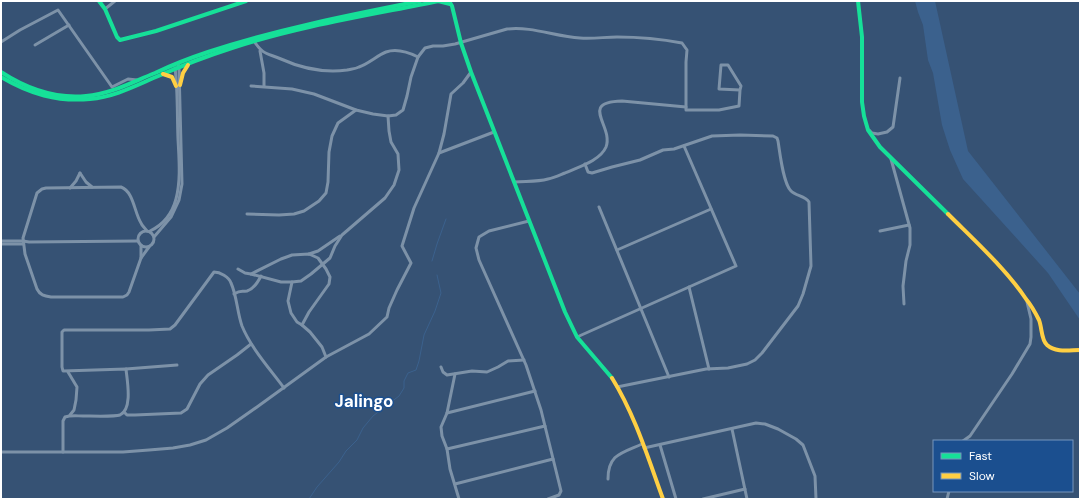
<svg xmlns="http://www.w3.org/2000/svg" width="1081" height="500" viewBox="0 0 1081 500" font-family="'DM Sans',sans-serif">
  <rect width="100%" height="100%" fill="#365274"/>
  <polygon fill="#3b618d" points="915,1 935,1 968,151 1080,294 1080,320 1048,273 963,179 950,150 942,125 933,73 928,60 923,25 918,12"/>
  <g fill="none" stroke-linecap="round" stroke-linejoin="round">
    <g stroke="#3b618d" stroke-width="1">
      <polyline points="432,261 437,244 446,219"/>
      <polyline points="309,499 317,487 339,462 346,451 357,440 363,428 373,416 399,396 404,388 404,381 408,373 416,370 419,361 424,335 435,311 441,293 437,275"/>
    </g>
    <g stroke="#7d92a8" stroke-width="3">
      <polyline points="105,9 115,1"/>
      <path d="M254,41C263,55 267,53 281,59C303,69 324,73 347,70C351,69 355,69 359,67C368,64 378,55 386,52C397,48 408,52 418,57"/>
      <polyline points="1,42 20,30 58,10 112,87 128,79 137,80"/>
      <polyline points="35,45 69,25"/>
      <polyline points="260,51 264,73 264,86"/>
      <path d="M251,86L292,89L314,94L356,110L373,114L388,116L396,115L403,110L407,96L411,77L418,57L425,48L433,46H443L455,44L507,29C532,26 556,37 580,38C593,39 605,37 617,37C639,37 661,39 682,43L687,50L686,62V110H719L739,106L740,90L719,89L721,65H728L741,86L740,90"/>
      <polyline points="869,130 872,133 878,134 887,132 893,127 900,78"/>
      <polyline points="439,153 494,132"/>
      <polyline points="891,159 910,228 910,245 906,261 903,286 904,304"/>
      <path d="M585,164L588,172L592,173L612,167L640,160L663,150L674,149L712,136L740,135L773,136L777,138L778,141C780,153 783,183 791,191C796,196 805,196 809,202L811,266L803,294L798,306L762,353L755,360L747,364L728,368L706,369L617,387"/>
      <polyline points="80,173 86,182 92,187"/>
      <path d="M515,182C526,181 537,182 548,179C554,178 560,175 565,173C578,167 600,161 606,147C614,126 578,102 622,101L686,107"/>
      <polyline points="70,188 76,181 80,173"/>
      <polyline points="599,207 669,377"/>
      <polyline points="247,214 279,215 294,214 304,211 319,201 326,193 328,182 329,152 332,136 338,123 356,110"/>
      <polyline points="529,221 489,231 479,237 476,248 479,260 526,365 541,410 561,491 559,495 548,499"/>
      <circle cx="146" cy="239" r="8"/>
      <path d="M147,231C145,228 142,226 141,223C134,212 134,192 121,187L46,188L42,189L37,193L23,238L25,254L37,289C40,295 44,296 51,297H123L127,295L129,292L141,258L149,247"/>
      <path d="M150,231C163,225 172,214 176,199C181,180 179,159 178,139C177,115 178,91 175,68"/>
      <polyline points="880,231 909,225"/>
      <polyline points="154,237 171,217 179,200 182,184 179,68 178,63"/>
      <polyline points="1,241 23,241 29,242 138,241"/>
      <polyline points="1,244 23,244"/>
      <polyline points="617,250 711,209"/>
      <polyline points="309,254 318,251 340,236"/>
      <polyline points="141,258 141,245"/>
      <polyline points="238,269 245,273 251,274 281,282 292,282 301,281 311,274 330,258 335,246 342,235 385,198 394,185 399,170 398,154 391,142 389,131 388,116"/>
      <polyline points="251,274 281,259 292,255 309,254 318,258 326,269 330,277 329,284 309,312 302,325"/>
      <polyline points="292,282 288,301 291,313 297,322 302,325 310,332 322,347 326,357"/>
      <polyline points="689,287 709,369"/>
      <path d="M234,294C241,290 241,292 247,291C254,289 258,282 261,276"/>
      <polyline points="577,337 736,266 684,146"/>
      <polyline points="441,367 443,372 447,375 472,371 487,372 498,367 508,361 524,360"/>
      <polyline points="126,369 177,365"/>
      <polyline points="68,372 77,387 76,400 74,410 70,415"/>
      <polyline points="455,374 447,413 441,427 442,436 447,449 450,469 459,499"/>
      <polyline points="124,412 127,415 135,415 181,413 187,409 200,384 208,375 237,355 251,344"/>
      <polyline points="447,413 535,391"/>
      <polyline points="732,429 747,499"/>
      <polyline points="963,441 970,436 1012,374 1030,344 1031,337 1031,319 1027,302"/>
      <polyline points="660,445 676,499"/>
      <polyline points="644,448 756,423 765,424 778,429 796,439 803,445 815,476 816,499"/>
      <polyline points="447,449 545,426"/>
      <polyline points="1,452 123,452 149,450 173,448 190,445 206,440 227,428 257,407 326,357 369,334 387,317 389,308 397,290 411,263 402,246 414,208 439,153 444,134 451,94 463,83 471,72"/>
      <path d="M63,452V421L65,417C71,415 77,416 83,416C91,416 114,417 120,415C133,409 127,380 126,369L63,371L62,367V332L64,330H149L170,329L175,325L214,272C220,272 229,277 231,283C237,296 237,312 242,326C251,348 270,369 284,388"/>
      <path d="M608,479C608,454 622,453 642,444"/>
      <polyline points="455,484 553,459"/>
      <polyline points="703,499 745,489"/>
      <polyline points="947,499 949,491"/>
    </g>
    <g stroke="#16e098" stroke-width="4">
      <polyline points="99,1 105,9 117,37 120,40 156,31 246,1"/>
      <polyline points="438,1 450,4"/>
      <polyline points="449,1 452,6 461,43 471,72 565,312 577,337 612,378"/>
      <polyline points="858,1 862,37 862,102 864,116 868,130 880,147 948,214"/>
      <path d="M1,72C27,89 55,99 86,96C111,94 132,82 155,73C172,65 190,58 208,52C278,29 349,15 420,1"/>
      <path d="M1,77C30,94 57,102 90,99C114,97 135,86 156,77C181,66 207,56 232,48C299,26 370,15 439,1"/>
    </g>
    <g stroke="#ffcf43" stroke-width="4">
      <polyline points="163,74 172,77 176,86"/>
      <polyline points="180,85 183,73 188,65"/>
      <path d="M948,214C974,240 1006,269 1026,299C1031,305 1035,312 1039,320C1042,327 1041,340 1047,345C1056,353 1070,350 1080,350"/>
      <path d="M612,378C635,415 648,458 663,499"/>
    </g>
  </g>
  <g text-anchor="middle" stroke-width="3" stroke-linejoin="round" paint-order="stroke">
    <g font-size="17" font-weight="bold" fill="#fff" stroke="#1b4f8f">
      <text x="364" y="407">Jalingo</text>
    </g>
  </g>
  <rect width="1081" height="500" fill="none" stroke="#ffffff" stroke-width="4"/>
  <rect x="933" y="440" width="140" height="52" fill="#1b4f8f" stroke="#7695bc"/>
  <rect x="941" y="453" width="20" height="6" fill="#16e098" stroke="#7695bc"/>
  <text x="969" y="460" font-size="12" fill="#ffffff">Fast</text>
  <rect x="941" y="473" width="20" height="6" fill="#ffcf43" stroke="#7695bc"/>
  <text x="969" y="480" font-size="12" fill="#ffffff">Slow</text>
</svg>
